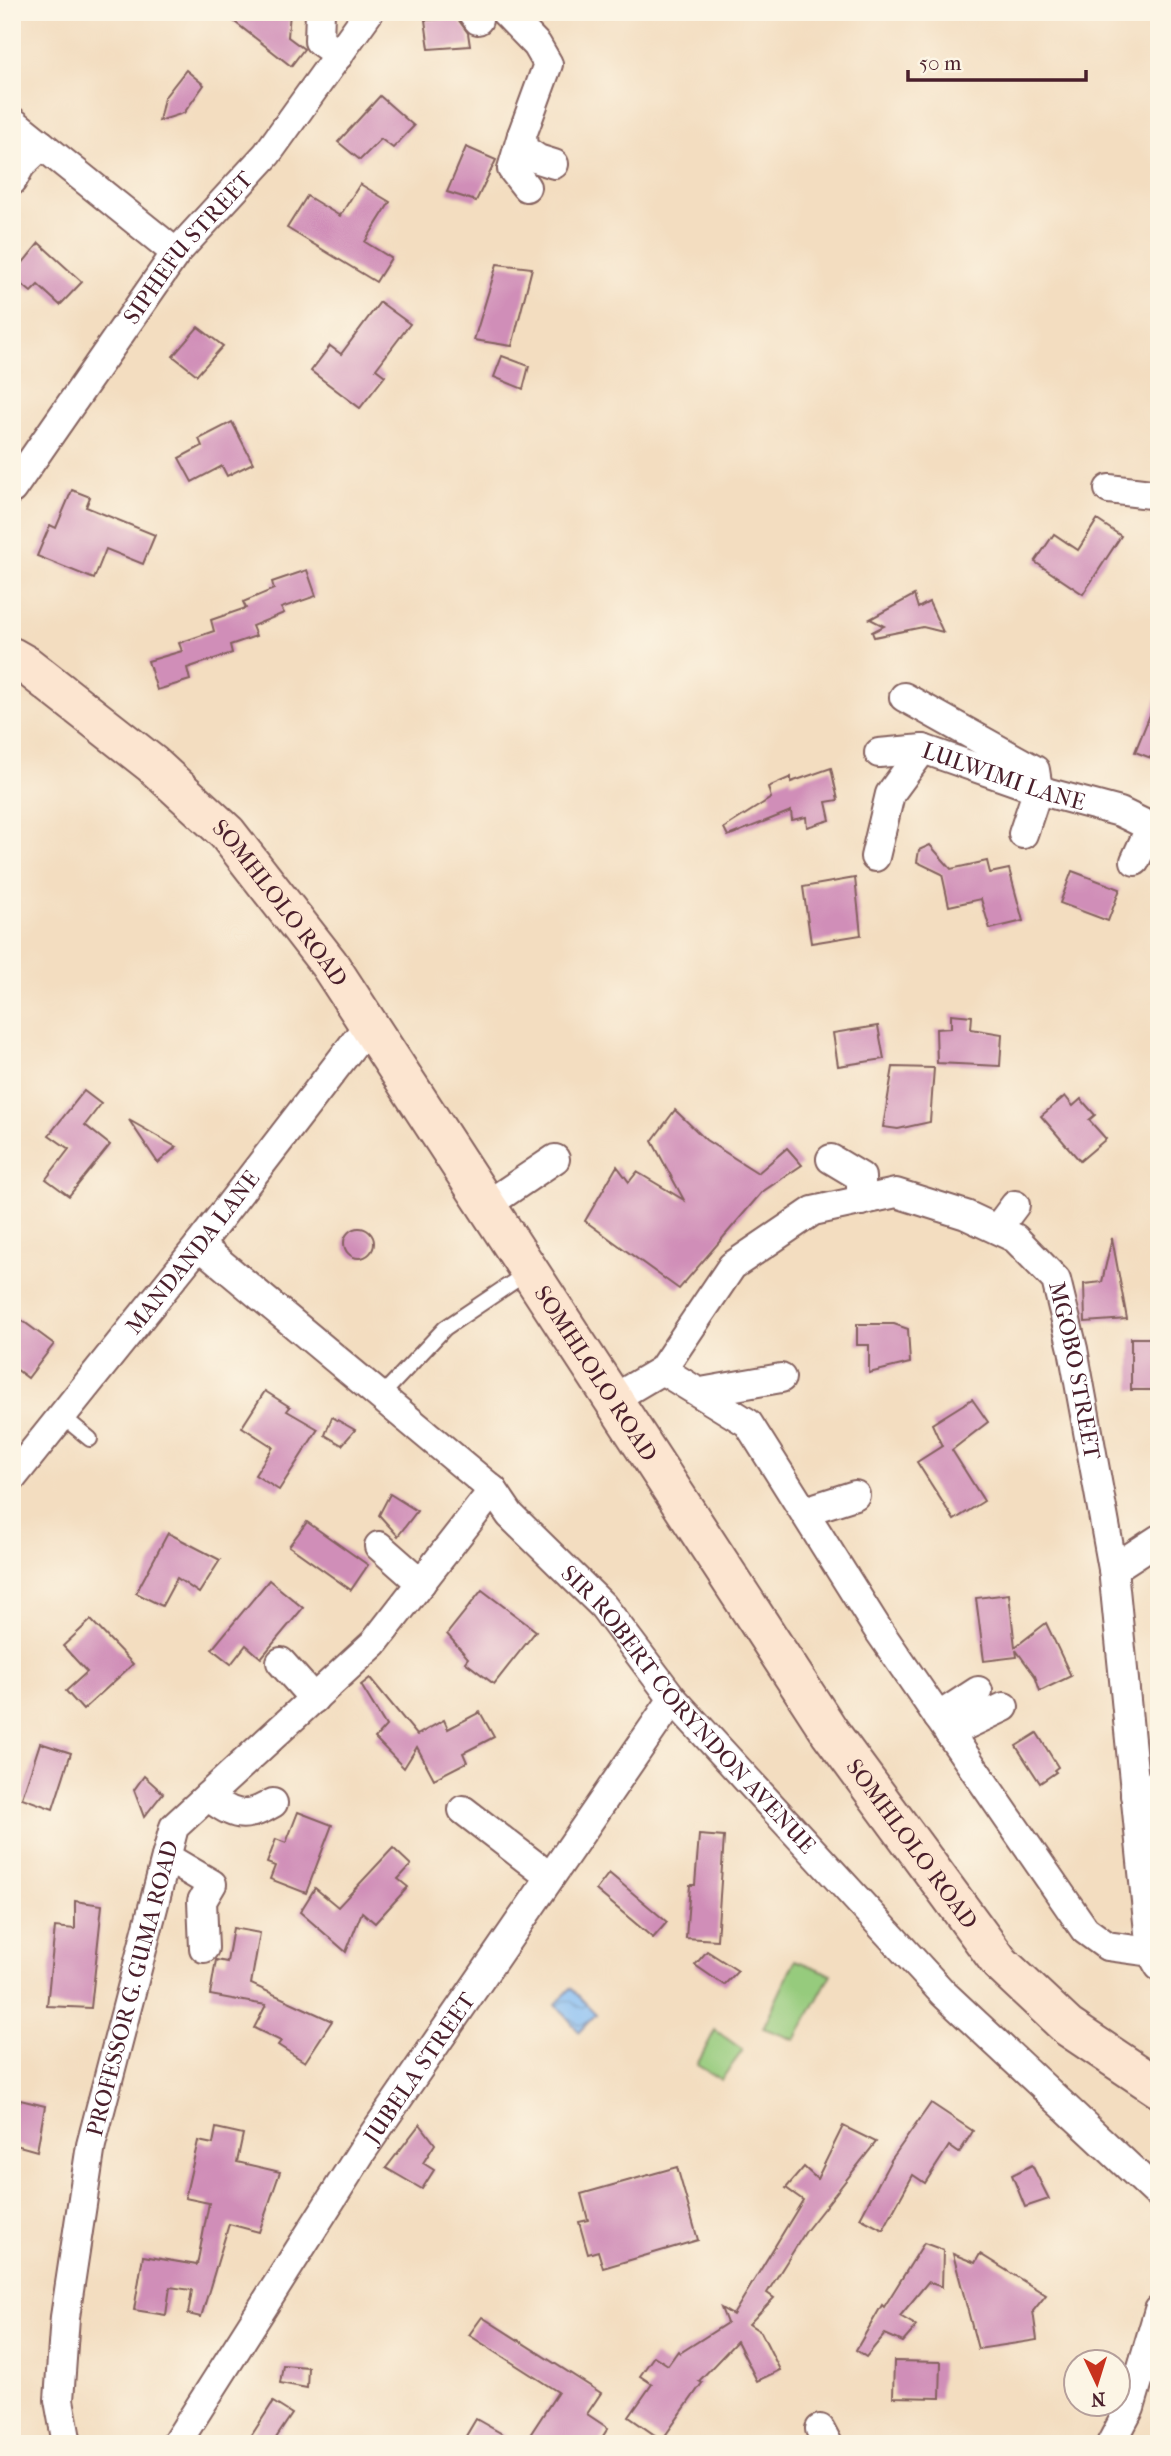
<svg xmlns="http://www.w3.org/2000/svg" width="1171" height="2456" viewBox="0 0 1171 2456" font-family="'IM FELL French Canon',serif">
  <defs>
    <pattern id="water-waves" width="16" height="10" patternUnits="userSpaceOnUse" patternTransform="scale(1.75)"><rect width="16" height="10" fill="#84bdf5"/><path d="M0 5q4-4 8 0t8 0" fill="none" stroke="#6e99c7"/></pattern>
  </defs>
  <rect width="100%" height="100%" fill="#fcf5e5"/>
  <filter id="ink" filterUnits="userSpaceOnUse"><feTurbulence type="fractalNoise" baseFrequency=".0143" numOctaves="2"/><feDisplacementMap in="SourceGraphic" scale="14" xChannelSelector="R" yChannelSelector="G"/><feConvolveMatrix kernelMatrix="1 2 1 2 8 2 1 2 1" color-interpolation-filters="sRGB"/></filter>
  <filter id="wash" filterUnits="userSpaceOnUse"><feTurbulence type="fractalNoise" baseFrequency=".00686" numOctaves="4" result="noise"/><feDisplacementMap in="SourceGraphic" scale="28" xChannelSelector="R" yChannelSelector="G"/><feGaussianBlur stdDeviation="1.57" result="paint"/><feColorMatrix in="noise" values="0 0 0 0 0 0 0 0 0 0 0 0 0 0 0 0 0 1.4 0 .05"/><feComposite in="paint" operator="in"/></filter>
  <g filter="url(#wash)">
    <rect width="100%" height="100%" fill="#f3ddc0"/>
    <g fill="#96cb7d" stroke="#707554" stroke-width="2">
      <polygon points="795,1960 831,1974 795,2040 763,2028"/>
      <polygon points="715,2030 743,2050 721,2080 697,2065"/>
    </g>
    <polygon fill="url(#water-waves)" stroke="#676e90" stroke-width="2" points="571,1988 596,2014 579,2032 556,2004"/>
    <g id="blocks">
      <g fill="#d08eb8">
        <polygon points="222,12 290,12 288,37 304,49 291,66"/>
        <polygon points="457,18 468,33 470,46 429,49 425,20"/>
        <polygon points="186,70 204,85 184,113 159,121 164,98"/>
        <polygon points="380,96 414,126 393,148 381,139 360,160 338,142"/>
        <polygon points="466,147 496,160 476,201 447,192"/>
        <polygon points="360,184 390,202 365,242 391,258 376,282 287,228 307,196 340,216"/>
        <polygon points="39,243 82,282 60,305 38,285 31,292 12,276"/>
        <polygon points="497,264 532,268 512,346 474,340"/>
        <polygon points="380,302 410,324 376,369 385,376 360,408 311,371 330,346 341,354"/>
        <polygon points="198,327 223,346 197,375 173,356"/>
        <polygon points="502,356 529,366 523,389 494,377"/>
        <polygon points="232,422 253,463 227,476 222,466 192,482 179,458 202,446 199,439"/>
        <polygon points="72,490 90,497 86,507 155,535 143,564 106,549 94,579 37,556 50,525 56,528"/>
        <polygon points="1097,520 1121,536 1083,594 1035,562 1054,534 1078,550"/>
        <polygon points="307,570 316,596 281,608 284,613 252,626 256,636 230,645 232,653 187,668 190,680 157,690 148,661 182,651 179,643 214,631 211,620 246,608 243,602 274,589 272,582"/>
        <polygon points="914,595 918,608 929,602 943,632 923,627 874,637 872,632 884,626 870,619"/>
        <polygon points="1158,695 1159,695 1159,761 1135,752"/>
        <polygon points="831,768 838,800 826,802 830,820 807,827 806,817 792,820 791,811 728,836 724,828 771,798 768,787 791,777 791,782"/>
        <polygon points="930,845 951,869 987,861 990,873 1009,869 1023,921 990,929 981,899 949,906 942,874 917,862 919,850"/>
        <polygon points="1072,871 1120,889 1108,921 1060,903"/>
        <polygon points="855,878 861,935 811,943 803,887"/>
        <polygon points="951,1014 972,1016 971,1029 1002,1034 1000,1066 937,1063 936,1029 951,1028"/>
        <polygon points="878,1026 884,1059 838,1066 833,1033"/>
        <polygon points="893,1067 934,1068 930,1122 898,1129 883,1127"/>
        <polygon points="84,1091 101,1104 85,1125 110,1145 69,1196 46,1179 69,1149 49,1135"/>
        <polygon points="1065,1096 1073,1106 1081,1099 1095,1115 1089,1120 1106,1139 1080,1161 1041,1116"/>
        <polygon points="675,1110 706,1140 758,1173 787,1148 802,1165 762,1192 679,1289 585,1221 617,1166 629,1182 637,1172 684,1200 652,1141"/>
        <polygon points="129,1120 176,1147 158,1163"/>
        <circle cx="359" cy="1243" r="15"/>
        <polygon points="1112,1238 1127,1319 1085,1322 1084,1284 1102,1282"/>
        <polygon points="12,1313 54,1344 28,1378 12,1366"/>
        <polygon points="857,1324 894,1324 908,1329 910,1363 869,1373 869,1345 857,1345"/>
        <rect x="1131" y="1338" width="28" height="52"/>
        <polygon points="265,1391 290,1407 287,1411 318,1429 279,1490 255,1475 273,1447 242,1427"/>
        <polygon points="972,1399 988,1422 952,1450 984,1501 954,1520 917,1462 942,1446 932,1424"/>
        <polygon points="332,1417 355,1430 342,1445 325,1435"/>
        <polygon points="390,1494 417,1511 398,1536 379,1515"/>
        <polygon points="307,1522 368,1565 351,1590 289,1546"/>
        <polygon points="168,1533 220,1560 199,1593 177,1578 162,1606 136,1593"/>
        <polygon points="269,1580 303,1608 261,1658 246,1645 231,1664 212,1649"/>
        <polygon points="482,1590 536,1631 494,1684 465,1662 468,1658 447,1634"/>
        <polygon points="1009,1594 1015,1647 1046,1623 1071,1676 1040,1691 1035,1676 1016,1650 1017,1657 984,1661 976,1598"/>
        <polygon points="91,1620 133,1664 83,1710 66,1691 87,1672 63,1646"/>
        <polygon points="370,1678 417,1735 444,1720 448,1729 480,1712 494,1737 463,1753 467,1762 434,1779 417,1747 404,1768 375,1738 386,1726 361,1685"/>
        <polygon points="1037,1733 1058,1767 1054,1770 1056,1772 1040,1783 1016,1746"/>
        <polygon points="40,1743 71,1753 53,1809 22,1798"/>
        <polygon points="144,1776 163,1793 144,1817 134,1790"/>
        <polygon points="298,1812 332,1825 306,1893 270,1879 275,1866 267,1863 276,1839 286,1843"/>
        <polygon points="699,1835 724,1837 717,1940 686,1938 690,1885 695,1885"/>
        <polygon points="393,1848 411,1865 398,1879 408,1887 375,1923 362,1912 346,1952 300,1912 315,1888 338,1907"/>
        <polygon points="609,1873 667,1922 653,1938 596,1890"/>
        <polygon points="75,1901 102,1905 91,2008 47,2006 55,1927 75,1929"/>
        <polygon points="233,1928 260,1933 251,1984 332,2021 305,2062 278,2045 281,2041 254,2028 266,2005 210,1995 216,1960 227,1962"/>
        <polygon points="707,1951 738,1971 724,1985 695,1965"/>
        <polygon points="12,2098 45,2106 37,2151 12,2144"/>
        <polygon points="931,2103 973,2131 959,2153 949,2146 925,2183 913,2175 883,2230 860,2218 891,2160"/>
        <polygon points="420,2124 435,2144 423,2163 434,2170 422,2189 386,2168"/>
        <polygon points="843,2126 876,2142 806,2231 767,2293 774,2298 749,2324 761,2332 780,2370 757,2381 737,2341 699,2381 702,2383 662,2440 629,2417 652,2384 640,2376 654,2356 668,2365 678,2351 680,2353 727,2323 721,2308 733,2315 803,2200 786,2188 804,2167 817,2179"/>
        <polygon points="216,2128 243,2134 237,2162 280,2172 259,2232 229,2224 201,2317 188,2314 192,2290 170,2287 166,2315 134,2310 143,2256 197,2265 209,2203 185,2198 198,2141 213,2144"/>
        <polygon points="1032,2165 1049,2199 1025,2207 1012,2175"/>
        <polygon points="677,2167 698,2240 603,2268 598,2251 588,2254 579,2222 588,2220 581,2194"/>
        <polygon points="924,2243 943,2250 942,2287 928,2282 900,2316 917,2326 903,2342 885,2334 866,2357 856,2350 882,2305 884,2307"/>
        <polygon points="953,2254 975,2263 980,2254 1046,2295 1033,2311 1037,2340 978,2349"/>
        <polygon points="482,2317 601,2393 587,2414 608,2428 598,2444 524,2444 558,2392 469,2335"/>
        <polygon points="894,2361 941,2362 940,2398 893,2397"/>
        <polygon points="283,2365 308,2367 307,2388 280,2383"/>
        <polygon points="273,2402 292,2414 272,2444 246,2444"/>
        <polygon points="476,2419 520,2444 479,2444 466,2436"/>
      </g>
    </g>
  </g>
  <g filter="url(#ink)">
    <use href="#blocks" fill-opacity="0" stroke="#85625f" stroke-width="2"/>
    <g fill="none" stroke-linecap="round" stroke-linejoin="round">
      <g stroke="#85625f" stroke-width="18">
        <g id="service">
          <polyline points="380,1397 445,1328 528,1272"/>
          <polyline points="62,1416 90,1439"/>
        </g>
      </g>
      <g stroke="#85625f" stroke-width="32">
        <g id="minor">
          <polyline points="320,12 319,41 339,55"/>
          <polyline points="472,12 478,20"/>
          <polyline points="505,12 537,45 548,64 522,135 523,149 538,159 554,164"/>
          <polyline points="12,121 176,253"/>
          <polyline points="522,135 512,169 526,187"/>
          <polyline points="12,181 21,165 42,145"/>
          <path id="s1" d="M12,489L176,253L267,154L369,12"/>
          <polyline points="1109,489 1159,495"/>
          <polyline points="904,697 1035,770 1038,789 1023,834"/>
          <polyline points="879,753 923,749"/>
          <path id="s2" d="M875,857L890,794L923,749L1049,793L1120,812L1159,831"/>
          <polyline points="1135,861 1151,826"/>
          <polyline points="831,1159 861,1177 861,1201"/>
          <polyline points="487,1205 555,1159"/>
          <polyline points="997,1229 1015,1205"/>
          <path id="s3" d="M199,1245L493,1490L510,1515L603,1606L673,1699L943,1993L1159,2195"/>
          <polyline points="662,1370 748,1423 877,1628 1085,1930 1107,1946 1151,1952"/>
          <polyline points="701,1392 781,1378"/>
          <path id="s4" d="M613,1399L662,1370L732,1266L813,1211L896,1193L966,1215L1015,1238L1056,1280L1073,1349L1113,1569L1151,1952L1159,1966"/>
          <path id="s5" d="M12,1478L199,1245L369,1024"/>
          <polyline points="805,1511 855,1495"/>
          <polyline points="379,1546 421,1583"/>
          <polyline points="1113,1569 1159,1539"/>
          <polyline points="281,1662 314,1699"/>
          <polyline points="938,1717 978,1691"/>
          <polyline points="949,1733 1004,1707"/>
          <polyline points="1135,1795 1156,1786 1159,1781"/>
          <path d="M208,1796C232,1816 245,1820 273,1803"/>
          <polyline points="463,1810 550,1877"/>
          <polyline points="166,1857 212,1884 202,1901 204,1948"/>
          <polyline points="820,2429 828,2444"/>
          <path id="s6" d="M67,2444L59,2400L65,2317L91,2145L174,1827L374,1643L493,1490"/>
          <path id="s7" d="M176,2444L362,2151L673,1699"/>
          <polyline points="1111,2444 1130,2408 1159,2310"/>
        </g>
      </g>
      <g stroke="#85625f" stroke-width="42">
        <g id="secondary">
          <path id="s8" d="M12,657L26,665L152,764L227,833L329,964L830,1732L1000,1963L1068,2027L1159,2088"/>
        </g>
      </g>
      <use href="#service" stroke="#fff" stroke-width="14"/>
      <use href="#minor" stroke="#fff" stroke-width="28"/>
      <use href="#secondary" stroke="#fce5d0" stroke-width="38"/>
    </g>
  </g>
  <g text-anchor="middle" stroke-width="7" stroke-linejoin="round" paint-order="stroke">
    <g font-size="23" fill="#4a1f2b" stroke="#fcf5e5">
      <text dy="8" stroke="none"><textPath href="#s1" startOffset="299">SIPHEFU STREET</textPath></text>
      <text dy="8" stroke="none"><textPath href="#s2" startOffset="206">LULWIMI LANE</textPath></text>
      <text dy="8" stroke="none"><textPath href="#s8" startOffset="366">SOMHLOLO ROAD</textPath></text>
      <text dy="8" stroke="none"><textPath href="#s5" startOffset="289">MANDANDA LANE</textPath></text>
      <text dy="8" stroke="none"><textPath href="#s4" startOffset="644">MGOBO STREET</textPath></text>
      <text dy="8" stroke="none"><textPath href="#s8" startOffset="933">SOMHLOLO ROAD</textPath></text>
      <text dy="8" stroke="none"><textPath href="#s3" startOffset="677">SIR ROBERT CORYNDON AVENUE</textPath></text>
      <text dy="8" stroke="none"><textPath href="#s8" startOffset="1500">SOMHLOLO ROAD</textPath></text>
      <text dy="8" stroke="none"><textPath href="#s6" startOffset="464">PROFESSOR G. GUMA ROAD</textPath></text>
      <text dy="8" stroke="none"><textPath href="#s7" startOffset="448">JUBELA STREET</textPath></text>
    </g>
  </g>
  <rect width="1171" height="2456" fill="none" stroke="#fcf5e5" stroke-width="42"/>
  <g transform="translate(1097 2383) rotate(176)"><circle r="33" fill="#fcf5e5" stroke="#b59f9b" stroke-width="2"/>
  <path d="M0-5L12 26L0 18L-12 26Z" fill="#c8321e"/>
  <text y="-10" font-size="19" font-weight="bold" text-anchor="middle" fill="#4a1f2b">N</text>
  </g>
  <path d="M908 70v10h178v-10" fill="none" stroke="#4a1f2b" stroke-width="3.5"/>
  <text x="919" y="70" font-size="21" fill="#4a1f2b" stroke="#fcf5e5" stroke-width="5" paint-order="stroke">50 m</text>
</svg>
